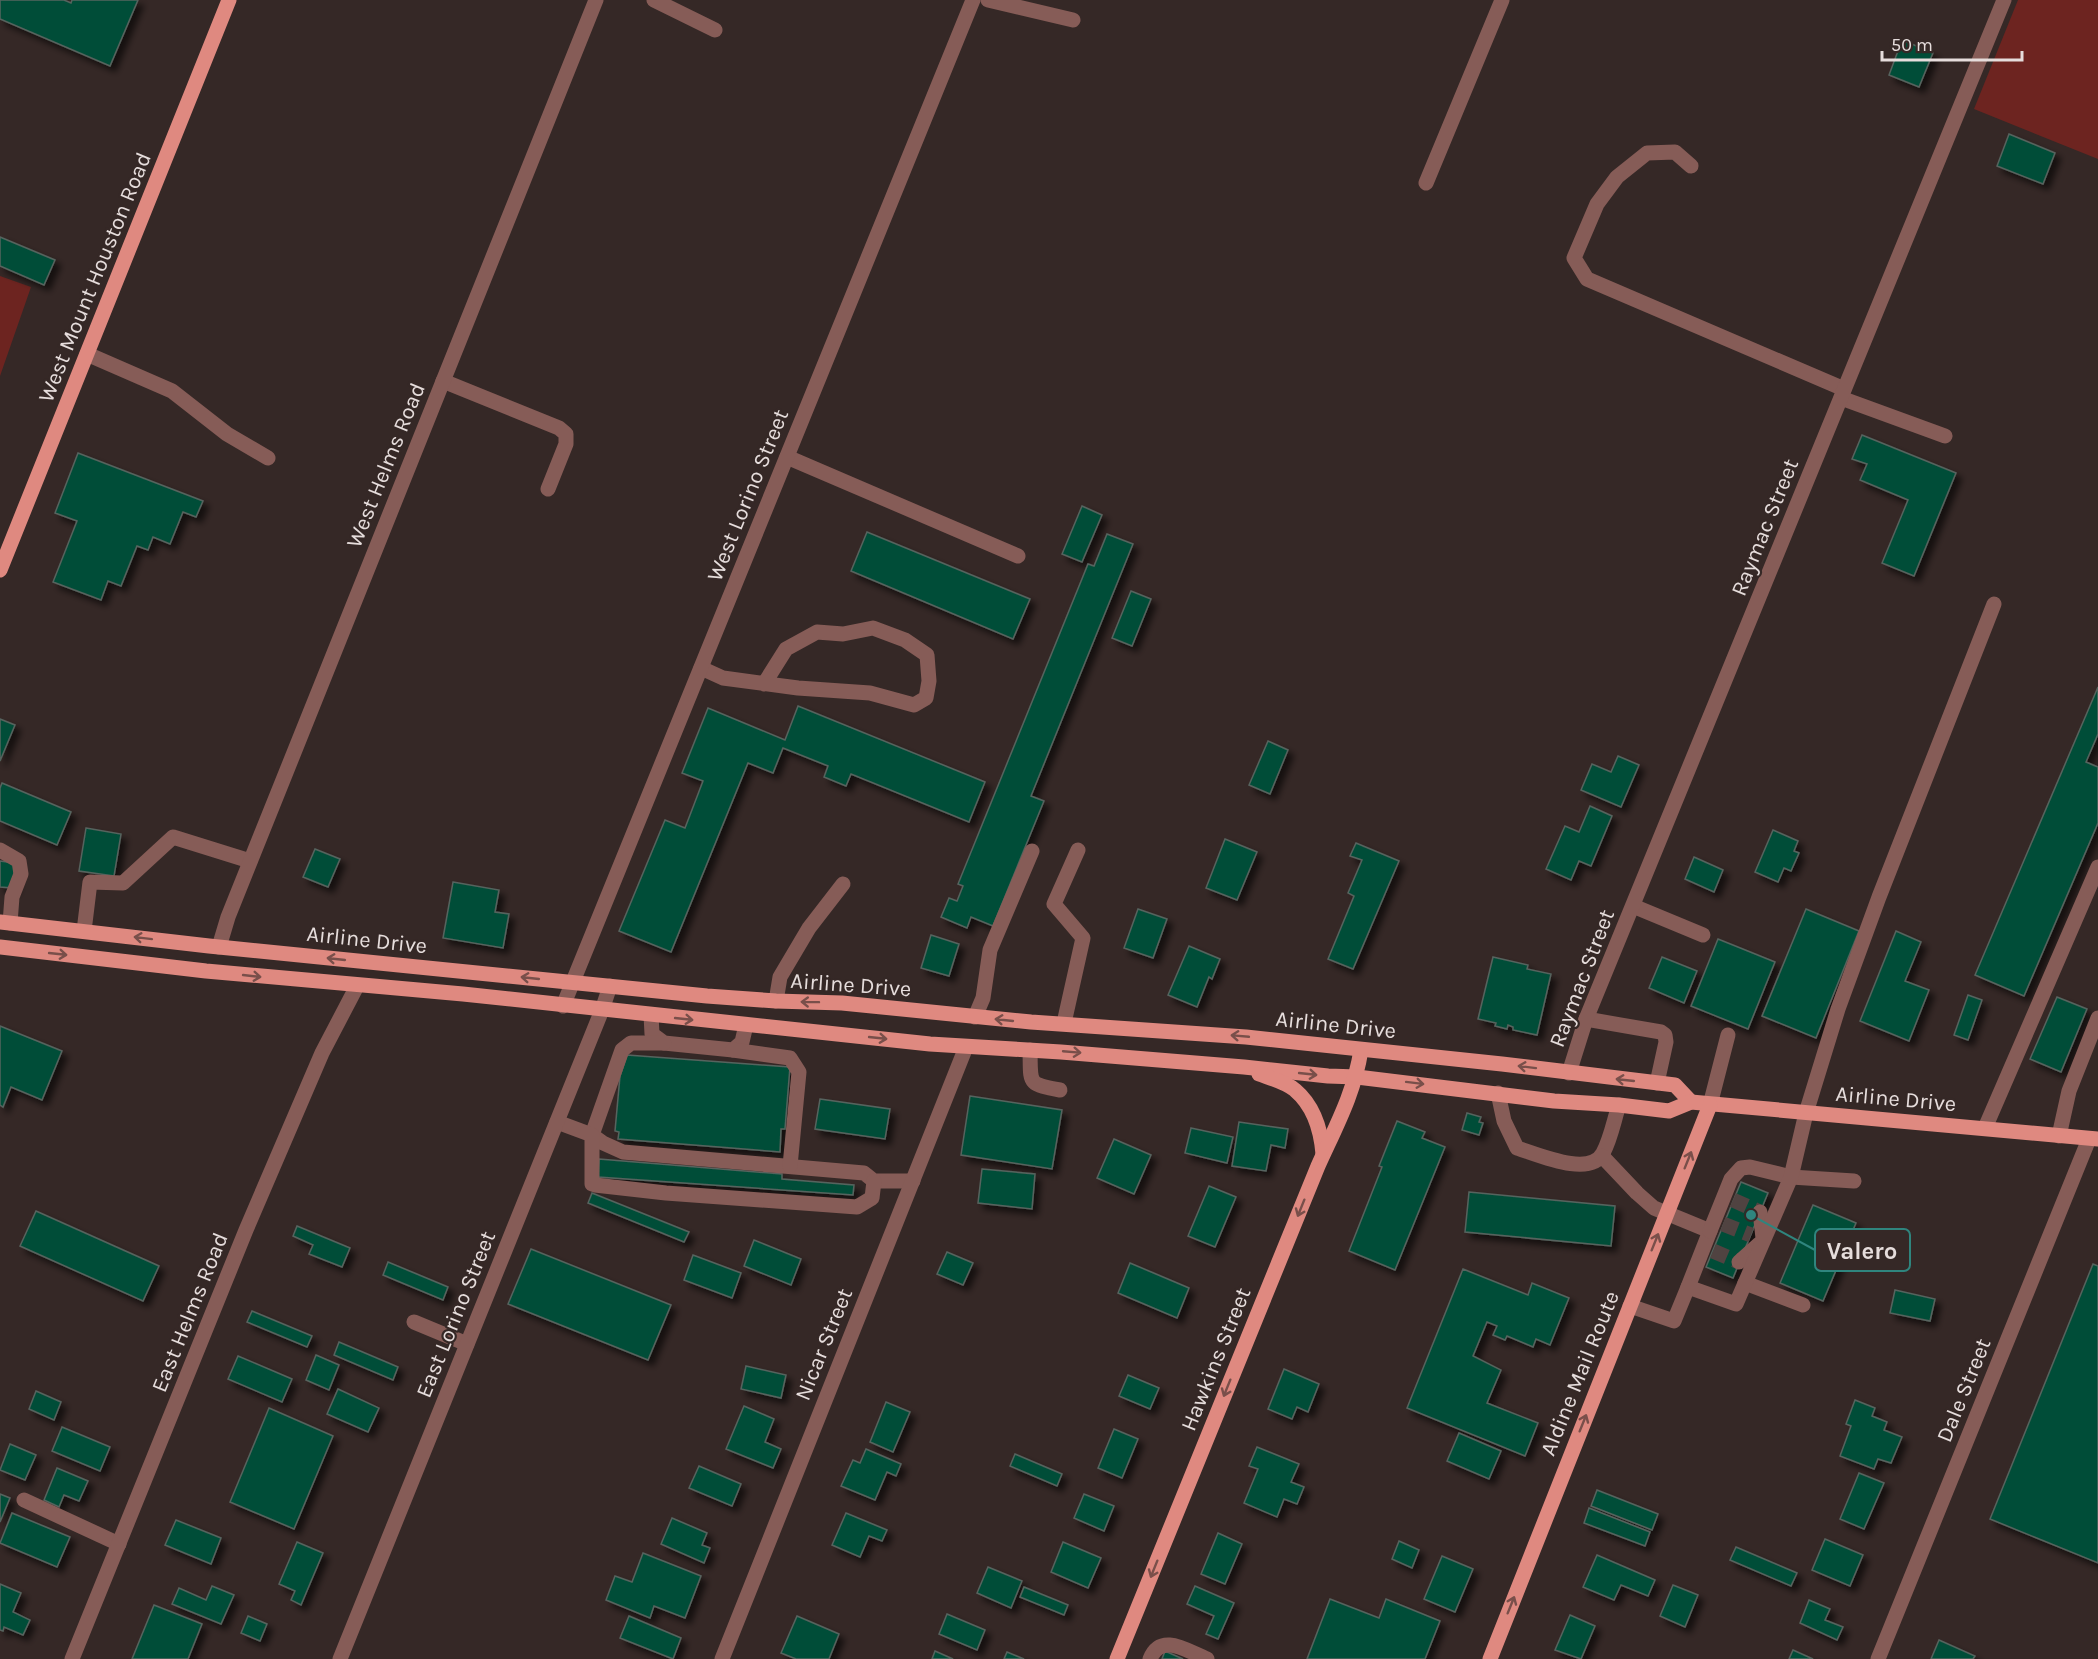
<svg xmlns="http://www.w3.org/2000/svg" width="2098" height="1659" viewBox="0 0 2098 1659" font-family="Karla,sans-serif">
  <defs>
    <filter id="shadow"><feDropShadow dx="5.5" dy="5.5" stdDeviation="3" flood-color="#0009"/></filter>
  </defs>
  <rect width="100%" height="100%" fill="#352826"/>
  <g fill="#6d2420">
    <polygon points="2018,0 2098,0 2098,159 1974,109"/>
    <polygon points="0,276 31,287 0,376"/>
  </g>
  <g fill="#044e39" stroke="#56645e" stroke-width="1.5" filter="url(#shadow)">
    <polygon points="0,0 64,0 71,3 72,0 138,0 110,66 0,19"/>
    <polygon points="1902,40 1933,53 1919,87 1889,75"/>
    <polygon points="2009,134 2055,153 2043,184 1997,166"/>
    <polygon points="0,237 55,260 44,285 0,266"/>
    <polygon points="1862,435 1956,473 1914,576 1882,563 1908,500 1860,480 1867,464 1852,459"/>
    <polygon points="78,453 203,501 196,517 183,512 170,544 153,537 148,550 137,546 121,586 108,581 101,600 53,582 77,521 55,513"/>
    <polygon points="1082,506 1102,515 1082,562 1062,554"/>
    <polygon points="867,532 1030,599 1013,639 851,571"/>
    <polygon points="1107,534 1133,544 1031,796 1044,801 993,926 971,917 967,928 941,917 949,898 957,901 963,886 958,884 1088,564 1094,566"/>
    <polygon points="1131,591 1151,599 1132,646 1112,638"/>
    <polygon points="2098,687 2098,734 2086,762 2098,767 2098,823 2024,996 1975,975"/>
    <polygon points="798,706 985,782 969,822 851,774 846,786 824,777 828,766 783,748 773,773 748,763 671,952 619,931 665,820 685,828 703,781 682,773 708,708 785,740"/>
    <polygon points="0,719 15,725 0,761"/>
    <polygon points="1268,741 1288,750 1270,794 1249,785"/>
    <polygon points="1618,756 1639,765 1621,807 1581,790 1592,764 1611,772"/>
    <polygon points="2,783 71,812 57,845 0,821 0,788"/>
    <polygon points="1590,806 1612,816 1591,866 1579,861 1571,880 1546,869 1565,826 1579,832"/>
    <polygon points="86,828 121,834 114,876 79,871"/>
    <polygon points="1773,830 1798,841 1794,851 1799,853 1791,871 1784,868 1778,882 1755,872"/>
    <polygon points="1225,839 1257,852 1237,900 1206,888"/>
    <polygon points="1356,843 1399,861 1353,969 1328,959 1354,896 1348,893 1362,860 1350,856"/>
    <polygon points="315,849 340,859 328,887 303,877"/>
    <polygon points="1694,857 1723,870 1714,892 1685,879"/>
    <polygon points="0,861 15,863 13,888 0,887"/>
    <polygon points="453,882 499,890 495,912 509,914 503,948 443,938"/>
    <polygon points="1138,909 1167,919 1153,958 1124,948"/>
    <polygon points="1806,909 1859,931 1816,1038 1762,1016"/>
    <polygon points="1896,931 1921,942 1905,981 1929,990 1909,1041 1860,1021"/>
    <polygon points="931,935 959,944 949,976 921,968"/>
    <polygon points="1718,939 1775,962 1748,1029 1691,1006"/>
    <polygon points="1189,946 1220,959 1212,979 1209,977 1197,1007 1168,995"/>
    <polygon points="1493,957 1528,965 1527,969 1551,974 1537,1035 1513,1030 1513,1027 1508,1025 1507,1029 1495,1026 1496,1023 1478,1019"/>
    <polygon points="1662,957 1697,971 1684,1003 1649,988"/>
    <polygon points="1968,995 1982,1000 1968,1040 1954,1035"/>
    <polygon points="2057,997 2087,1009 2061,1072 2030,1059"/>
    <polygon points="0,1026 62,1051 42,1100 11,1087 3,1107 0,1105"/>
    <polygon points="627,1055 790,1067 785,1129 781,1129 780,1152 618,1139 619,1132 615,1131 620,1076"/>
    <polygon points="970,1096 1062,1110 1052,1169 961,1155"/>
    <polygon points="820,1099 890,1109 885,1139 815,1129"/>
    <polygon points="1467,1113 1481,1117 1479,1122 1483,1123 1479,1135 1462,1130"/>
    <polygon points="1397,1121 1425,1132 1422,1138 1445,1147 1395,1270 1349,1251 1382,1167 1379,1166"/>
    <polygon points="1239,1122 1288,1129 1285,1148 1271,1145 1266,1171 1232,1166"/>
    <polygon points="1191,1128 1233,1137 1227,1163 1185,1153"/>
    <polygon points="1114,1139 1151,1155 1134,1194 1097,1178"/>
    <polygon points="599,1159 782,1174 782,1179 854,1185 853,1195 598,1177"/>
    <polygon points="982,1169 1035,1174 1032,1209 978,1203"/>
    <polygon points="1741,1182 1768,1193 1733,1278 1706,1267"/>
    <polygon points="1209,1186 1236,1197 1215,1247 1188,1236"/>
    <polygon points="1469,1192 1615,1206 1611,1246 1465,1232"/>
    <polygon points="592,1193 689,1232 684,1242 588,1203"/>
    <polygon points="1813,1205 1856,1223 1823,1301 1780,1283"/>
    <polygon points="36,1211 159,1266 143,1301 20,1246"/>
    <polygon points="297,1226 350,1248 342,1267 309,1254 313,1245 293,1236"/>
    <polygon points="754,1240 801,1259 791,1285 744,1266"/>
    <polygon points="531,1249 671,1305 648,1360 508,1304"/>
    <polygon points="947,1252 973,1263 963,1285 937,1274"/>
    <polygon points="693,1255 741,1273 732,1298 684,1280"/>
    <polygon points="388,1262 448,1287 443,1300 383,1275"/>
    <polygon points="1130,1263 1189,1288 1177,1318 1118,1293"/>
    <polygon points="2093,1264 2098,1266 2098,1563 1990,1519"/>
    <polygon points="1463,1269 1528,1295 1532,1283 1569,1298 1550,1345 1536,1339 1533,1347 1507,1336 1505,1340 1493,1335 1497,1326 1487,1322 1473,1356 1501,1370 1487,1403 1538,1423 1525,1456 1407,1408"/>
    <polygon points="1895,1290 1935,1299 1930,1321 1890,1313"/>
    <polygon points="252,1311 312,1336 307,1347 247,1322"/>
    <polygon points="339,1342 398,1367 393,1380 334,1355"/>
    <polygon points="316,1355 339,1365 329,1390 306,1380"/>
    <polygon points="238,1356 292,1379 282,1402 228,1379"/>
    <polygon points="746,1366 786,1375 781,1398 741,1389"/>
    <polygon points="1284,1369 1319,1384 1308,1412 1297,1407 1292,1419 1268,1409"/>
    <polygon points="1128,1375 1159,1388 1150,1409 1119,1396"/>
    <polygon points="338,1389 379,1408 368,1432 327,1414"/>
    <polygon points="36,1391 61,1402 54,1420 29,1409"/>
    <polygon points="1855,1400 1875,1408 1872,1416 1887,1422 1884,1430 1902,1437 1891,1463 1878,1459 1874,1469 1840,1456 1851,1426 1846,1424"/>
    <polygon points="886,1402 910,1412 893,1452 870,1442"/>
    <polygon points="744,1406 774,1419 765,1442 781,1449 773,1468 726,1449"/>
    <polygon points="269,1408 333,1436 294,1529 230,1502"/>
    <polygon points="62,1427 110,1447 100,1471 52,1451"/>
    <polygon points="1114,1429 1138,1439 1122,1478 1098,1468"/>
    <polygon points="1459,1433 1501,1451 1489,1479 1447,1461"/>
    <polygon points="10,1444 36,1455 25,1480 0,1470"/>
    <polygon points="1257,1447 1299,1464 1291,1482 1304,1487 1297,1504 1284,1499 1277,1517 1244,1503 1258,1469 1249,1466"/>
    <polygon points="866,1449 901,1464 896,1476 887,1472 875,1500 841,1486 853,1460 860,1463"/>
    <polygon points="1015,1454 1062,1474 1057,1486 1010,1466"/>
    <polygon points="699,1466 741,1484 732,1506 689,1488"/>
    <polygon points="57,1468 88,1481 79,1501 64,1495 59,1507 44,1500"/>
    <polygon points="1859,1473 1884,1483 1864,1529 1840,1519"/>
    <polygon points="1597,1490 1658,1514 1652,1530 1591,1506"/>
    <polygon points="0,1494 10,1498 0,1522"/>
    <polygon points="1084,1494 1114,1506 1104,1531 1074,1518"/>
    <polygon points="1589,1508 1650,1532 1645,1546 1584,1523"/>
    <polygon points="12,1513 70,1537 57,1567 0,1543"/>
    <polygon points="846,1513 887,1530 882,1541 869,1536 860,1557 832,1545"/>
    <polygon points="672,1518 707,1533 702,1545 710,1548 704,1563 661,1544"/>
    <polygon points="176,1520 221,1538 211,1564 165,1545"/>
    <polygon points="1218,1533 1242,1544 1225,1584 1201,1574"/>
    <polygon points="1825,1539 1863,1555 1850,1586 1812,1570"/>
    <polygon points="1399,1541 1419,1550 1412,1568 1392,1559"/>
    <polygon points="297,1542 323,1553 301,1605 291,1600 295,1591 279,1584"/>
    <polygon points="1063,1542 1101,1558 1088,1588 1051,1572"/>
    <polygon points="1736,1547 1797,1573 1791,1586 1730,1560"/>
    <polygon points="643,1553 701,1576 685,1618 654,1606 650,1618 606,1600 615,1576 632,1582"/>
    <polygon points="1597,1555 1655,1580 1648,1596 1621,1585 1614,1600 1583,1587"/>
    <polygon points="1442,1556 1473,1569 1455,1612 1424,1599"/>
    <polygon points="988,1567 1022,1581 1011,1608 977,1593"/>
    <polygon points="0,1584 21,1593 13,1612 30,1620 23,1635 4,1627 3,1631 0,1630"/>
    <polygon points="1673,1585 1698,1595 1685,1627 1660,1616"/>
    <polygon points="212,1586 234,1595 221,1624 172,1604 179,1588 206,1600"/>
    <polygon points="1195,1586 1234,1603 1218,1639 1206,1634 1214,1616 1187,1604"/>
    <polygon points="1024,1587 1068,1605 1064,1615 1020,1597"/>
    <polygon points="1330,1599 1379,1618 1386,1599 1440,1621 1425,1659 1307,1659"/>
    <polygon points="1809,1600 1830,1609 1825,1620 1843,1627 1837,1640 1800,1623"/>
    <polygon points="154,1605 202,1624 188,1659 132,1659"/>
    <polygon points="947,1614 985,1630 977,1650 939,1634"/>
    <polygon points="1570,1615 1595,1626 1581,1659 1555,1650"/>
    <polygon points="248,1616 267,1624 260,1641 241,1633"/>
    <polygon points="629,1616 681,1638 673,1659 620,1638"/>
    <polygon points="797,1616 839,1634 829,1659 796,1659 781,1653"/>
    <polygon points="1939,1640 1975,1656 1973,1659 1931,1659"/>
    <polygon points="1793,1650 1813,1659 1789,1659"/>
    <polygon points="935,1651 953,1659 932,1659"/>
    <polygon points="1165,1651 1183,1659 1162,1659"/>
    <polygon points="1007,1652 1024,1659 1004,1659"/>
  </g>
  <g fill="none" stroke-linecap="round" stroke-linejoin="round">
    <g stroke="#504341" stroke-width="15" stroke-dasharray="15 8" stroke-linecap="butt">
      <polyline points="1733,1200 1760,1212"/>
      <polyline points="1723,1224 1751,1235"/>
      <polyline points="1713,1251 1739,1262"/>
    </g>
    <g stroke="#865c57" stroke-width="15">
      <polyline points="654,0 715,30"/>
      <polyline points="988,0 1073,20"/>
      <polyline points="1691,166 1675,152 1647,153 1617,177 1597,204 1574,258 1587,279 1844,389"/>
      <polyline points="1426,183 1502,0"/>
      <polyline points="87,354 172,391 227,434 268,458"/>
      <polyline points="443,381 559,428 566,434 566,444 548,489"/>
      <polyline points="1841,398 1945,436"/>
      <polyline points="787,457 1018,556"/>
      <polyline points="701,668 723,678 798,688 870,693 914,705 926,698 929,681 927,655 905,640 873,628 843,634 817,632 786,649 764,684"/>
      <polyline points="0,850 19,861 21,874 12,897 10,923"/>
      <polyline points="1633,906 1703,935"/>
      <polyline points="84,931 90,882 123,883 173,837 250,861"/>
      <polyline points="219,947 228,917 596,0"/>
      <polyline points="776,1001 780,977 809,928 843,884"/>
      <polyline points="563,1006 973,0"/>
      <polyline points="651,1015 652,1034 664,1043 733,1050 742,1042 746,1025"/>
      <polyline points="975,1017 983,998 990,950 1032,851"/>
      <polyline points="1586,1019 1661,1032 1665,1035 1666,1042 1657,1083"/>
      <polyline points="1064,1023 1083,938 1054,904 1078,850"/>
      <polyline points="664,1043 631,1043 622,1050 592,1135 603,1143 623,1152 864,1173 874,1181 913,1181"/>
      <polyline points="733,1050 790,1058 799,1072 790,1166"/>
      <path d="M1030,1050C1031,1083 1026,1084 1060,1090"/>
      <polyline points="1569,1073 1586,1019 2004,0"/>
      <path d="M1498,1093L1504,1121L1517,1148C1537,1154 1590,1178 1603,1153C1611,1138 1614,1120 1619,1105"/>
      <polyline points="1710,1105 1728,1035"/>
      <polyline points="557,1122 592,1135 592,1184 595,1185 666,1193 857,1207 872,1198 874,1181"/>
      <polyline points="1985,1128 2098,867"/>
      <polyline points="2059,1136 2069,1091 2098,1018"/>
      <polyline points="1602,1156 1637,1193 1654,1208 1710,1231 1688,1287"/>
      <polyline points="1760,1212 1763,1238"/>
      <polyline points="1710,1231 1731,1179 1741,1168 1750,1167 1791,1177 1854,1181"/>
      <polyline points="1739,1262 1759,1244"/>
      <polyline points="1745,1283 1803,1305"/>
      <polyline points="1630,1306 1674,1321 1688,1287 1736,1304 1791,1177 1806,1113 1838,1009 1879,897 1994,604"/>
      <polyline points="414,1322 467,1344"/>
      <polyline points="24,1500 119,1544"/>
      <polyline points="72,1659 246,1230 322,1053 357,986"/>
      <polyline points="340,1659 602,1010 610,986"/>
      <polyline points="722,1659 966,1047"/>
      <path d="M1150,1659C1161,1632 1187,1651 1207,1659"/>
      <polyline points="1878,1659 2089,1139"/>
    </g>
    <g stroke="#df8980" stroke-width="15">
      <polyline points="0,570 229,0"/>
      <polyline points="0,922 209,946 707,996 776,1001 842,1003 1031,1022 1246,1037 1502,1064 1675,1085 1691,1102"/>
      <polyline points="0,947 206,971 463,994 930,1044 1061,1052 1244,1067 1328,1076 1357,1077 1554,1101 1619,1105 1669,1111 1691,1102 2098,1139"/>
      <path d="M1259,1074C1270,1078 1286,1082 1295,1090C1314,1106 1321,1130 1323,1154"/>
      <path d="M1117,1659L1318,1166C1336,1126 1354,1094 1361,1050"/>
      <polyline points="1490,1659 1710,1105"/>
    </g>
  </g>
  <defs><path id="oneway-shaft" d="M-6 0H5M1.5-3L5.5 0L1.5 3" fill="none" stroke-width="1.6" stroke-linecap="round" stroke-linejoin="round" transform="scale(1.5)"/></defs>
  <g stroke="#794f4a">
    <use href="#oneway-shaft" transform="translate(143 938) rotate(-173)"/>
    <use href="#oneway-shaft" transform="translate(58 954) rotate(6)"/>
    <use href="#oneway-shaft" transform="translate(336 959) rotate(-174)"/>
    <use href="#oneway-shaft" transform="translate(252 976) rotate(6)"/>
    <use href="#oneway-shaft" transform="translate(530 978) rotate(-174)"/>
    <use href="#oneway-shaft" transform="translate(810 1002) rotate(-179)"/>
    <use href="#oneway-shaft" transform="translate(684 1019) rotate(6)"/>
    <use href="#oneway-shaft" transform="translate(1004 1020) rotate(-174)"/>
    <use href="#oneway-shaft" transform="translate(1240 1036) rotate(-175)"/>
    <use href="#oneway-shaft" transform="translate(878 1038) rotate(6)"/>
    <use href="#oneway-shaft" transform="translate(1072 1052) rotate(5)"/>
    <use href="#oneway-shaft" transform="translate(1527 1067) rotate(-173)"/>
    <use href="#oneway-shaft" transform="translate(1308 1074) rotate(6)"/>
    <use href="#oneway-shaft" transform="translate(1625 1080) rotate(-174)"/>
    <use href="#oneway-shaft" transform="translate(1415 1083) rotate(7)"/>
    <use href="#oneway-shaft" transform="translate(1688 1160) rotate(-68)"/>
    <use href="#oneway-shaft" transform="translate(1301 1208) rotate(112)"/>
    <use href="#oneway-shaft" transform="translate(1655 1242) rotate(-68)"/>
    <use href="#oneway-shaft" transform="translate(1227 1388) rotate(112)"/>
    <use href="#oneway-shaft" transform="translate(1583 1423) rotate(-68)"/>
    <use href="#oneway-shaft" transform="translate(1154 1569) rotate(112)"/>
    <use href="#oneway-shaft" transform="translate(1511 1605) rotate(-68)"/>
  </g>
  <g text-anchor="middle" stroke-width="4.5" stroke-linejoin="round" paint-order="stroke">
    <g font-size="22" fill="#e6dddc" stroke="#352826">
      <text transform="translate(94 277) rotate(-68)" y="8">West Mount Houston Road</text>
      <text transform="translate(385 465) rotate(-68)" y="8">West Helms Road</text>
      <text transform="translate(747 495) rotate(-68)" y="8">West Lorino Street</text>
      <text transform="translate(1764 527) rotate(-68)" y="8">Raymac Street</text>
      <text transform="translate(367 939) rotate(6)" y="8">Airline Drive</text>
      <text transform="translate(1581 978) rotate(-69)" y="8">Raymac Street</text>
      <text transform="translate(851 984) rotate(4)" y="8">Airline Drive</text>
      <text transform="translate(1336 1024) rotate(6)" y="8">Airline Drive</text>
      <text transform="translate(1896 1098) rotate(5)" y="8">Airline Drive</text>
      <text transform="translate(189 1312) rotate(-68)" y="8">East Helms Road</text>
      <text transform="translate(455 1314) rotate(-68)" y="8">East Lorino Street</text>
      <text transform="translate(823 1344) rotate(-68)" y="8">Nicar Street</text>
      <text transform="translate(1215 1359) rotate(-68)" y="8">Hawkins Street</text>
      <text transform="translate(1579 1373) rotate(-68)" y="8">Aldine Mail Route</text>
      <text transform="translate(1963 1390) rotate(-68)" y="8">Dale Street</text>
    </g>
  </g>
  <path fill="none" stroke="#2f857e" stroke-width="2" d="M1751 1215L1815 1250"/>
  <circle fill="#2f857e" stroke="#352826" stroke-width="2" cx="1751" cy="1215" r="6"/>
  <rect fill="#352826" stroke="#2f857e" stroke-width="2" x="1815" y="1229" width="95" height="42" rx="6"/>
  <g font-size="24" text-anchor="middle" font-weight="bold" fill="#e6dddc">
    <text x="1862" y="1259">Valero</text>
  </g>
  <path d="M1882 51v9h140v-9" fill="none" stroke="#e6dddc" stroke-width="3"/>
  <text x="1891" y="51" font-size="18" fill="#e6dddc" stroke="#352826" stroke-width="4.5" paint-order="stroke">50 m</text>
</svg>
